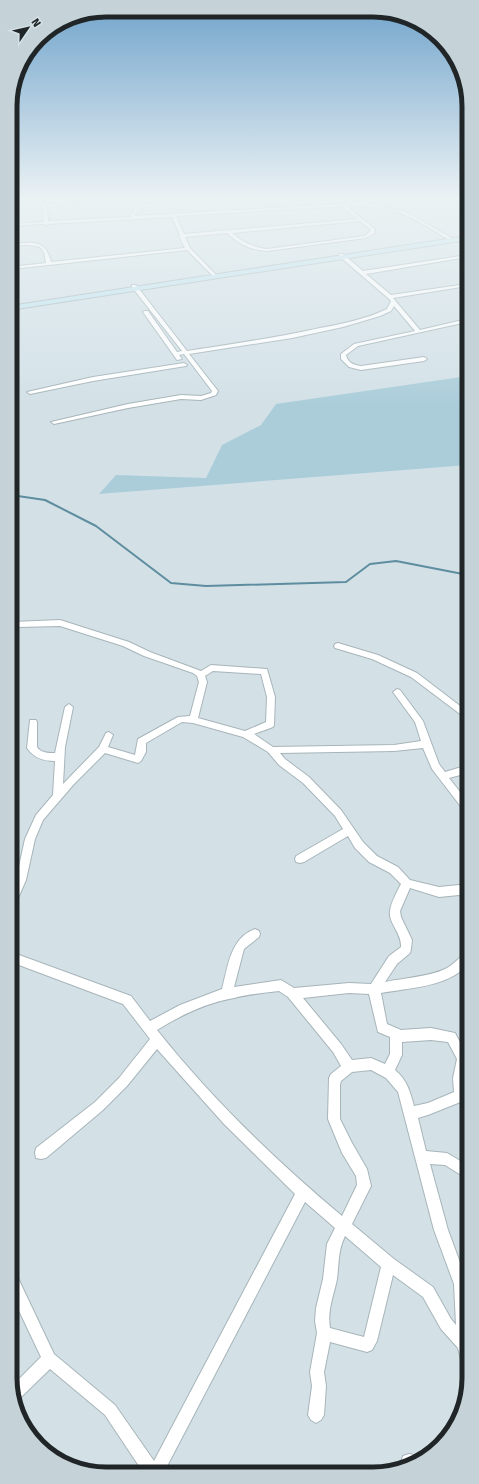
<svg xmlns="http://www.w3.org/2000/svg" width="479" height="1484" viewBox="0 0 479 1484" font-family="'Fira Sans',sans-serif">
  <rect width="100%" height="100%" fill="#d3e1e7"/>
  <polygon fill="#abcdda" points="468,376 468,465 99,494 116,475 206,478 222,445 261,425 276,404"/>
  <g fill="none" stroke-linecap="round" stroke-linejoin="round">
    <polyline stroke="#5e8d9f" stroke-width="2" points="11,495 45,500 96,526 171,583 206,586 346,582 370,564 396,561 468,575"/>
    <g stroke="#a7b5ba" stroke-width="2">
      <g id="street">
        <path d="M10,196C23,196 37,194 46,205L99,200L101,201L47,207L48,221L130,217L135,208L153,202L260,196L154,204L138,210L134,216L289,207L284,200L274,196L286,198L294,207L360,203L378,205L406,212L455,240L451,241C436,232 421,222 405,215C387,206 365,205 346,206L375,229V233L366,238L267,251C250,250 239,244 227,233L185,237L190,248L217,276V278H215L187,250L12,269L14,281L10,285V267L46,263L44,252L40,247L28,245L10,246V244C31,243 45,237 51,262L185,248L179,236L180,235L172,217L48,224L46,226L44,224L10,226V224L44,222L43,209L40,203L28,198L10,197ZM344,206V208L357,219L184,234L176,216L291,209L294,211L295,209ZM360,221L371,230L365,236L267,249C252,247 243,242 232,233Z"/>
        <path d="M339,254H343L363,271L467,255V257L366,274L391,295L467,284V286L393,298L420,330L467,319V322L358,346L346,355C348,363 354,365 361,366L424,357L427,359L424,361L361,370L349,367L341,359V354L354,344L415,331L394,306L391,311L380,316L343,327L292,338L189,354L218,391L216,395L201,400L181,399L128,408L54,424L51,422L128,404L181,395L201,396L211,393L212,391L184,354L179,355L182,359L177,360L143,312L144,311H148L177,352L182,351L132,287V285H136L187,351C231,344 276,338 320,328C343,324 366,319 387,309L391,301L388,298L339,256Z"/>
        <polygon points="184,363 187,365 186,366 93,381 30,394 27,392 93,377"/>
        <path d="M60,620L129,642L150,652L201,671L211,665L267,669L275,697L274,725L273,727L254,734L273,747L394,745L421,741L415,722L393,692L397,689L400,690L423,721L439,764L445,772L468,765V773L449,778L468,802V813L465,812L432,769L423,748L394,751L280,753L285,759L309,777L341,810L363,842L377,856L398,867L410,880L439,887L459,885L468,889V898L459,895L439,897L410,888L400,911L401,917L412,940L411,949L410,953L397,964L385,982C403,978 429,977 445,969C454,965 459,956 468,953V965C447,987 409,988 381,993L387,1024L401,1030L431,1028L455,1033L468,1057L465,1078L466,1088L468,1087V1099L428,1115L418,1118L426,1151L447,1153L469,1166V1180L445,1165L430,1164L448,1230L468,1284L469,1372L464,1370L458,1348L441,1329L423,1297L393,1275L377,1341L372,1350L367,1352L330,1342L324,1372L326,1386L324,1415L321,1420L316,1423L311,1420L308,1415L312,1386L310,1372L317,1333L315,1321L316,1308L323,1279L327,1244L335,1228L305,1202L164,1472H143L105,1415L50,1369L15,1403L12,1397V1386L41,1357L12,1296V1274L17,1276L54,1354L115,1405L154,1461L295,1194L224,1124L157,1049L127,1086L103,1110L46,1158L41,1159L36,1158L35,1153L36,1148L95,1102L119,1078L150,1039L123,1004L11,962V952L131,996L150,1021L180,1005L222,989C228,967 230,938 255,929L259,931L260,934L259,937L244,949L234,987L281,980L294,988L349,983L371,984L389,956L401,947C402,933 388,923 390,911C391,902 397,892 401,884L390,873L369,862L355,848L348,836L304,862L300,863L296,862L295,859L296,856L343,829L335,816L303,783L279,765L268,752L243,737L193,723L182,722L146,743V752L141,761L138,763L105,753L74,784L43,820L35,839L26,880L15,905L11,907V890L16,880L25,839L36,815L53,795L55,761C43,761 34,758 27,748L30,720H36L37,722V747C41,753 48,753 55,753L65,707L69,704L73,707L65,747L63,784L99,747L106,733L109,732L113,735L108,747L135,755L138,739L178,717L190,716L199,682L197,676L193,673L144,656L123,646L60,626L18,627L14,634L11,635L12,622ZM213,671L261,674L267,697L266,722L245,731L198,718L207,682L205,676ZM279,991L288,997L333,1052L341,1066L331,1074L329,1078L328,1119L342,1153L356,1176L357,1185L342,1216C275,1160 211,1098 157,1030C181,1015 206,1003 234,998C249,994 264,993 279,991ZM349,993L369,994L378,1032L390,1037V1054L385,1064L371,1058L352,1060L341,1044L303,998ZM431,1040L448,1042L457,1059L453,1078L454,1092L428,1103L414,1106C410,1091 407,1080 395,1070L402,1055V1042ZM371,1070L386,1078L398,1092L434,1230L454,1284L456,1325L451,1319L433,1287L394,1259L352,1224L371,1186L367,1169L352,1143L340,1119V1085L341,1081L352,1072ZM345,1236L381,1267L364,1337L330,1328C327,1310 334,1295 337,1279C339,1264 338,1250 345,1236Z"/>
        <polygon points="338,643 378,655 417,673 468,712 468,720 411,677 372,659 335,648 334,646 335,644"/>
        <polygon points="409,1454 422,1457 423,1460 403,1468 401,1462 403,1456"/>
      </g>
    </g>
    <g stroke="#a7b5ba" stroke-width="2">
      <polygon id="secondary" points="467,236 467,240 10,310 10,306"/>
    </g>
    <use href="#street" fill="#fff" fill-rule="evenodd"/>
    <use href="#secondary" fill="#c0e5f0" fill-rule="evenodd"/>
  </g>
  <linearGradient id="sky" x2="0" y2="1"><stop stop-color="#71a4cb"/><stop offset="0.49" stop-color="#ebf2f4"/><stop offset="1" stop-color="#ebf2f4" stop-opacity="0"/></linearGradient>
  <rect width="479" height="404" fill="url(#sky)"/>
  <path d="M0 0H479V1484H0ZM106 17H373A89 89 0 0 1 462 106V1378A89 89 0 0 1 373 1467H106A89 89 0 0 1 17 1378V106A89 89 0 0 1 106 17Z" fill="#c5d2d8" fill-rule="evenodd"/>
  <path fill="none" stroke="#202527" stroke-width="5" d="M106 17H373A89 89 0 0 1 462 106V1378A89 89 0 0 1 373 1467H106A89 89 0 0 1 17 1378V106A89 89 0 0 1 106 17Z"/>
  <g transform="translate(28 28) rotate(56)" stroke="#d3e1e7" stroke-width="3" paint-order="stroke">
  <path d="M0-3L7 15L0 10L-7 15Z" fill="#202527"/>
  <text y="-6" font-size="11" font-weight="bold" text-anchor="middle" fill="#202527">N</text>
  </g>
</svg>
